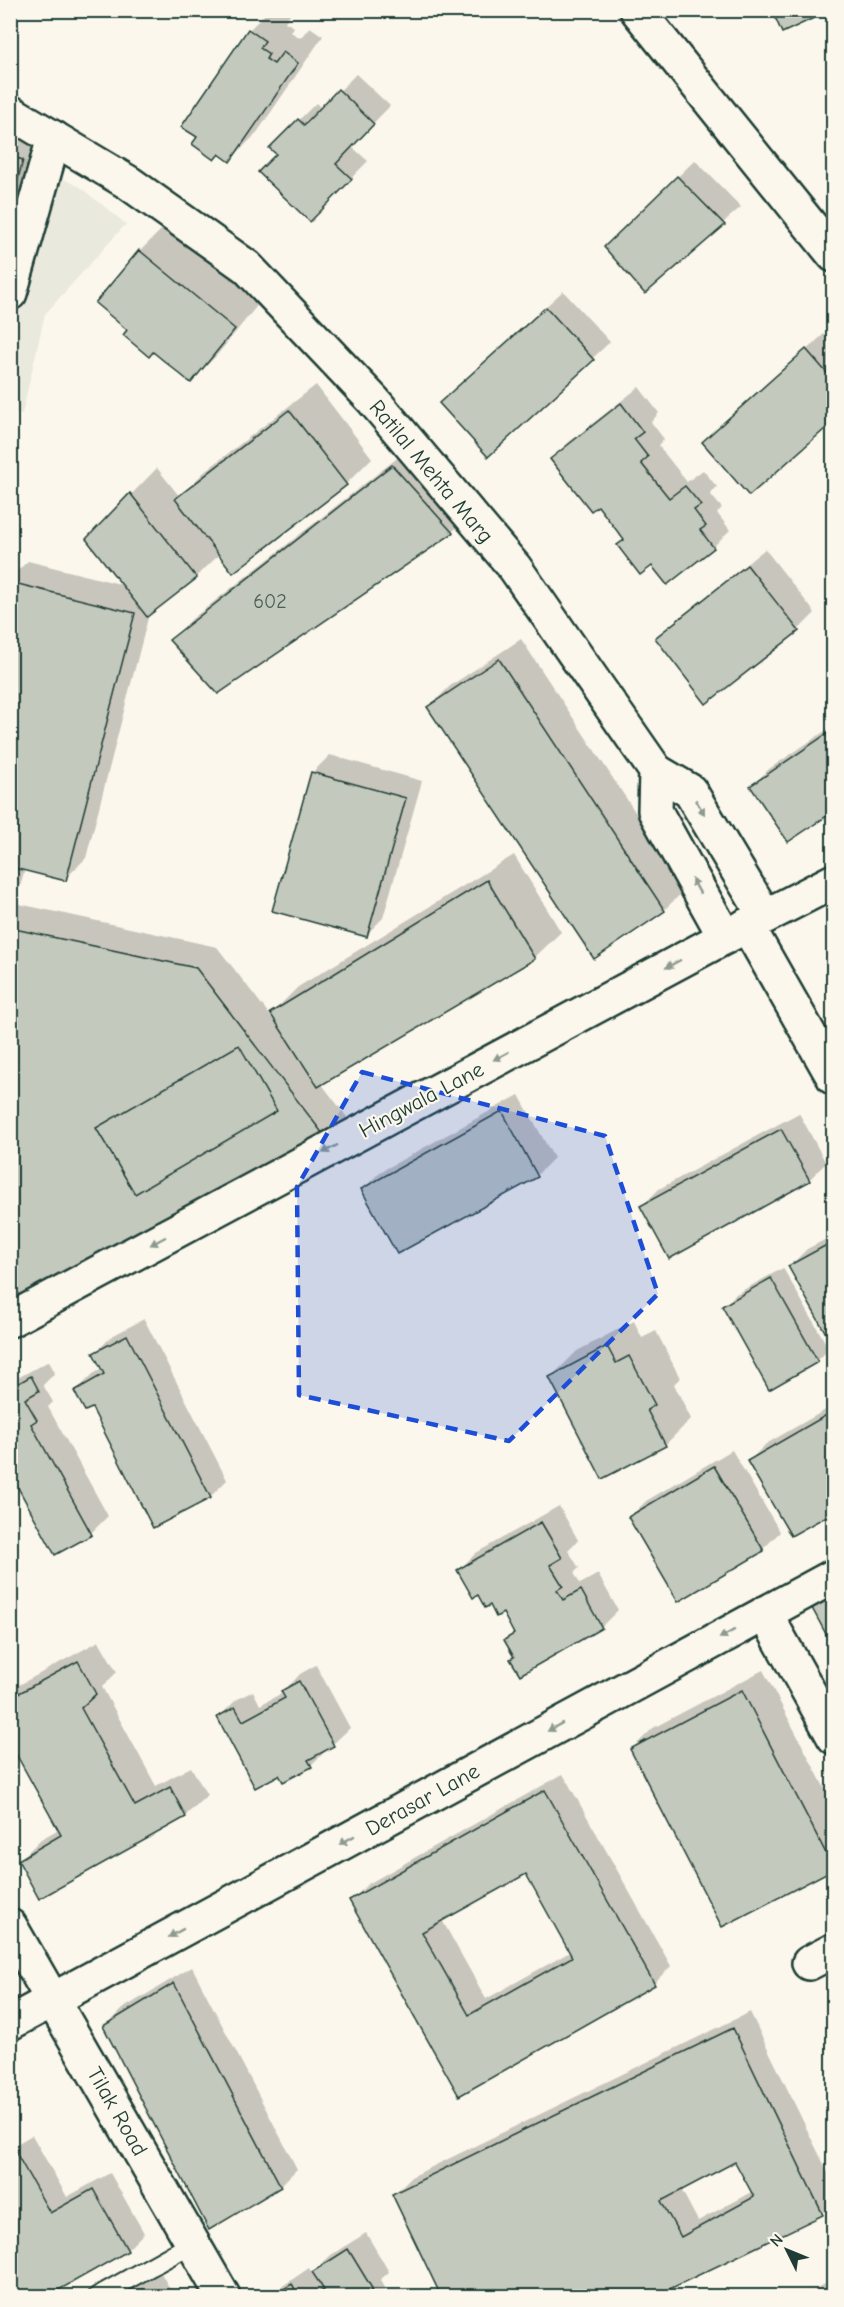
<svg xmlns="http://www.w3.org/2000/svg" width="844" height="2307" viewBox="0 0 844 2307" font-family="'Comic Neue',sans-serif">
  <rect width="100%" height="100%" fill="#fbf7ec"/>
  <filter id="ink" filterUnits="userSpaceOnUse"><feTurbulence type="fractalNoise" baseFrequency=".0167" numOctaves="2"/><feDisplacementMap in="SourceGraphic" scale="12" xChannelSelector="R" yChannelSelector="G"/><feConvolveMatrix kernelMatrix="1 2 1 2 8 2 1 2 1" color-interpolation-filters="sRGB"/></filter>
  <g filter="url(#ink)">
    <polygon fill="#eae9de" points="10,153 80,187 126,224 45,314 22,414 10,411"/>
    <g fill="#0003" fill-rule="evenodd">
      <polygon points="269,10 285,10 290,14 285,22 294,27 291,32 300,38 310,27 323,36 256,134 230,160 249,30"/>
      <polygon points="356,74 390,106 351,146 368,161 310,220 299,120 316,103 322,109"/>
      <polygon points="10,135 40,143 10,252"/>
      <polygon points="695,160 741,207 645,291 606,247"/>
      <polygon points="166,225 260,302 217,355 191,381 97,303 140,251"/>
      <polygon points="563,291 610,342 488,455 458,386"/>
      <polygon points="824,334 834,344 834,419 704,442"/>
      <polygon points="316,385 372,458 346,484 220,554 196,577 149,614 86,858 65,879 25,869 20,887 10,897 10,578 28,561 124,585 88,539 157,468 180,497 203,473"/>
      <polygon points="639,387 659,413 651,422 664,439 658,445 687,482 703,470 717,487 710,494 722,508 717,513 730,530 713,547 667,583 652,564 626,539 598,504 552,459 569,442"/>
      <polygon points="414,445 473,511 452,532 218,692 171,640 192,619"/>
      <polygon points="765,549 815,613 798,630 707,702 657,639 674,622"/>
      <polygon points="521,639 686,889 664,910 429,707 450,686"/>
      <polygon points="834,725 834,809 752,786 769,769"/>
      <polygon points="330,755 422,781 383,918 366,935 274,910 313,772"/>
      <polygon points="514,855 561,932 534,958 321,1083 353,1125 10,1319 10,902 217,947 276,1023 278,1022 272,1013 298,987"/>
      <polygon points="519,1095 554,1158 537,1175 363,1189 380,1172"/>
      <polygon points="799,1113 826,1163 809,1180 642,1206 659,1189"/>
      <polygon points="834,1235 834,1344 790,1266 807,1249"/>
      <polygon points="783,1268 829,1349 817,1361 724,1306 736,1294"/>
      <polygon points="144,1319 227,1480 210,1497 92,1406 76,1391 93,1374 103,1368 95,1353 112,1336"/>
      <polygon points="634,1321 642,1338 656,1331 680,1378 674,1384 691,1419 665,1445 551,1377 577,1351"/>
      <polygon points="49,1361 55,1373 43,1385 53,1402 48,1407 108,1516 91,1533 10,1470 10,1382"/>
      <polygon points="834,1405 834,1510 749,1461 766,1444"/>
      <polygon points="732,1450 780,1532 763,1549 678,1600 629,1518 646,1501"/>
      <polygon points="559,1506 578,1540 568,1550 579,1568 574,1573 580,1584 598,1574 618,1610 601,1627 521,1673 515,1656 506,1640 515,1631 504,1611 490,1603 459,1570 476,1553"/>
      <polygon points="99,1641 117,1672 102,1687 156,1786 191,1767 207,1795 185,1816 40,1897 20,1860 41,1839 59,1829 17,1752 10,1756 10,1690"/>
      <polygon points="316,1665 350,1728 311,1765 283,1780 280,1773 219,1717 236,1700 253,1691 260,1705 284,1692 300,1674"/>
      <polygon points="763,1670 834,1806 834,1867 722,1925 632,1749 653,1728"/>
      <path d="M563,1774L671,1966L654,1983L459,2094L351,1901L368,1884ZM527,1872L570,1952L486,1999L442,1920Z"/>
      <polygon points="192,1967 297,2169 280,2186 105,2026 122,2009"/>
      <path d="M750,2012L834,2185V2202L822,2213L652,2296H443L394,2194L411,2177ZM735,2159L753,2191L698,2221L681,2189Z"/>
      <polygon points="32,2135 67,2197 110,2173 144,2233 127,2250 45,2296 10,2296 10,2148"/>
      <polygon points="366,2233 389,2272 380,2280 390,2296 268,2296 309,2268 312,2273 331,2255"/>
      <polygon points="161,2273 174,2296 122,2296"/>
      <polygon points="834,2279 834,2296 809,2296 816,2289"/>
    </g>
    <g fill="#c4c9be" stroke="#1f3d34" stroke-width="1.5" fill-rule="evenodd">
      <polygon points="772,10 831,10 782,33"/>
      <polygon points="248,29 265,41 260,48 269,54 266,59 274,64 283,52 298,63 230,162 219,154 214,160 192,144 197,137 181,127"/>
      <polygon points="338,89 374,124 336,164 352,179 310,222 258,172 276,154 269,148 298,119 304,125"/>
      <polygon points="10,156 23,160 10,209"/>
      <polygon points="677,176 725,225 645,294 604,247"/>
      <polygon points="139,250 235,329 191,383 153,352 149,357 123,335 127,330 95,303"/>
      <polygon points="546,307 594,360 488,457 439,403"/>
      <polygon points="806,349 834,381 834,421 749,496 702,442"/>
      <polygon points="621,403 643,432 634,439 648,457 641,463 669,498 685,486 701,505 694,510 706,526 700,530 714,548 667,585 652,566 640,575 617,545 624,540 598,506 591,511 550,459"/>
      <polygon points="289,410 347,485 233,573 175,499"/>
      <polygon points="392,465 453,533 218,694 169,640"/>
      <polygon points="130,493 197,578 147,617 86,539"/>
      <polygon points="747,565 799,631 706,704 655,638"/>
      <polygon points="10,582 135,613 66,881 10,867"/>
      <polygon points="499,659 665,911 594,959 427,707"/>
      <polygon points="834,729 834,811 788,842 750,786"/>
      <polygon points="311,772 406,798 367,937 272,911"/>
      <polygon points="487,880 535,959 318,1087 270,1013"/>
      <polygon points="10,928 196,968 333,1147 10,1320"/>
      <polygon points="239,1045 277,1111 135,1194 96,1128"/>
      <polygon points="502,1111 538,1177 397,1254 361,1189"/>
      <polygon points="781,1129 810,1181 669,1259 640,1206"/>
      <polygon points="834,1241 834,1346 833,1346 788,1266"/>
      <polygon points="771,1278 818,1362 769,1390 722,1306"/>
      <polygon points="127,1335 211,1498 153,1528 92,1408 85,1411 74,1391 104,1374 93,1353"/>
      <polygon points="607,1346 616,1363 629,1356 655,1405 647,1410 666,1446 602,1479 549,1377"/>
      <polygon points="31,1376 39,1391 25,1399 37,1420 31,1424 92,1535 55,1555 10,1473 10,1388"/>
      <polygon points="830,1413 834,1419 834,1512 791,1536 747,1461"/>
      <polygon points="714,1466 764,1551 678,1602 628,1517"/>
      <polygon points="541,1522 562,1558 550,1565 563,1586 557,1590 563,1600 581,1590 602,1628 520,1675 510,1659 514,1657 504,1640 514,1634 503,1613 496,1617 490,1605 485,1608 478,1595 473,1598 457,1570"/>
      <polygon points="834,1596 834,1649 812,1608"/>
      <polygon points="78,1661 96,1694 81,1708 135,1806 170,1787 186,1817 39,1899 18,1860 61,1835 16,1754 10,1758 10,1698"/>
      <polygon points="299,1681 334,1746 308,1760 312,1767 283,1782 279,1775 255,1788 217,1717 235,1707 243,1721 285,1698 281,1691"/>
      <polygon points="742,1690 834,1869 722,1927 630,1749"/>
      <path d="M545,1790L655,1985L459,2096L349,1900ZM526,1874L572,1957L469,2015L422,1932Z"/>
      <polygon points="174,1983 281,2187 209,2230 103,2026"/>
      <path d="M733,2028L823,2215L655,2296H441L392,2194ZM735,2162L754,2197L681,2237L661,2201Z"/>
      <polygon points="15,2151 50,2213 93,2189 128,2251 48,2296 10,2296 10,2154"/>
      <polygon points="348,2249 373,2290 363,2296 313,2296 324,2290 312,2272"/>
      <polygon points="292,2284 299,2296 272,2296"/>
      <polygon points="834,2285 834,2296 814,2296"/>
      <polygon points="143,2289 147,2296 131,2296"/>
    </g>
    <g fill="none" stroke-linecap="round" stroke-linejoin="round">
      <g stroke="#1f3d34" stroke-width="22">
        <polyline id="service" points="98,2296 193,2243"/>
      </g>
      <g stroke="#1f3d34" stroke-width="38">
        <g id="minor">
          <polyline points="637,10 834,255"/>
          <polyline points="10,293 54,138"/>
          <polyline points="765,1613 834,1737"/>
          <polyline points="10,1926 223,2296"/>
          <polyline points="809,1963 834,1950"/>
        </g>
      </g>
      <g stroke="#1f3d34" stroke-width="38">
        <g id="tertiary">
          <polyline points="10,112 129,183 247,267 373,400 515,568 656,771 655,811 725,937"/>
          <polyline points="656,771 690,791 765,916"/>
          <polyline points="747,925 834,1078"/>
          <polyline points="10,1320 725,937 834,881"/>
          <polyline points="10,2023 834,1576"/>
        </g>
      </g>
      <use href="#service" stroke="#fbf7ec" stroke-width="18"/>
      <use href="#minor" stroke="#fbf7ec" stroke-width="33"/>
      <use href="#tertiary" stroke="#fbf7ec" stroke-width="33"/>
    </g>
    <defs><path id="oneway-solid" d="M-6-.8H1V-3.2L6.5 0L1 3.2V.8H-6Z" transform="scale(1.5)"/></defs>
    <g fill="#8d9a90">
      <use href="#oneway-solid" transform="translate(700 807) rotate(59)"/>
      <use href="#oneway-solid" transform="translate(696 886) rotate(-119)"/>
      <use href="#oneway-solid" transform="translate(673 964) rotate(152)"/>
      <use href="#oneway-solid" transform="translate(501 1056) rotate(152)"/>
      <use href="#oneway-solid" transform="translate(330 1149) rotate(152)"/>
      <use href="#oneway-solid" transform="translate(158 1241) rotate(152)"/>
      <use href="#oneway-solid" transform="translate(727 1634) rotate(151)"/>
      <use href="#oneway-solid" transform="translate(555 1727) rotate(151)"/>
      <use href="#oneway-solid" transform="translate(347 1840) rotate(151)"/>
      <use href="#oneway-solid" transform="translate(176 1933) rotate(151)"/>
    </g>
  </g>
  <path fill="#1d4ed8" fill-opacity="0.2" stroke="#1d4ed8" stroke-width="4.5" stroke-dasharray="12 8" stroke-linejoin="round" d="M362,1072L605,1136L658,1294L509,1441L299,1395L297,1187Z"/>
  <g text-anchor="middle" stroke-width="4.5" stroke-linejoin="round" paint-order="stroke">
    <g font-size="20" fill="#486056">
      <text x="270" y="608">602</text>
    </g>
    <g font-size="22" fill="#1f3d34" stroke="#fbf7ec">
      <text transform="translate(432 471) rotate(50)" y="8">Ratilal Mehta Marg</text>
      <text transform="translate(421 1099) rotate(-28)" y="8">Hingwala Lane</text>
      <text transform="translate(422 1799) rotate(-29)" y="8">Derasar Lane</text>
      <text transform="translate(118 2111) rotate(60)" y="8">Tilak Road</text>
    </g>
  </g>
  <rect width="844" height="2307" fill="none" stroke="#fbf7ec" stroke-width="36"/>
  <rect x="18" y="18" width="808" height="2271" fill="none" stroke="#1f3d34" stroke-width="2" filter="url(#ink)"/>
  <g transform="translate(787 2250) rotate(313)" stroke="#fbf7ec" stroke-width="4.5" paint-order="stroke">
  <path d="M0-4.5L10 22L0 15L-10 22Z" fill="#1f3d34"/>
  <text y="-9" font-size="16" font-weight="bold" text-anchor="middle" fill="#1f3d34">N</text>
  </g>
</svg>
